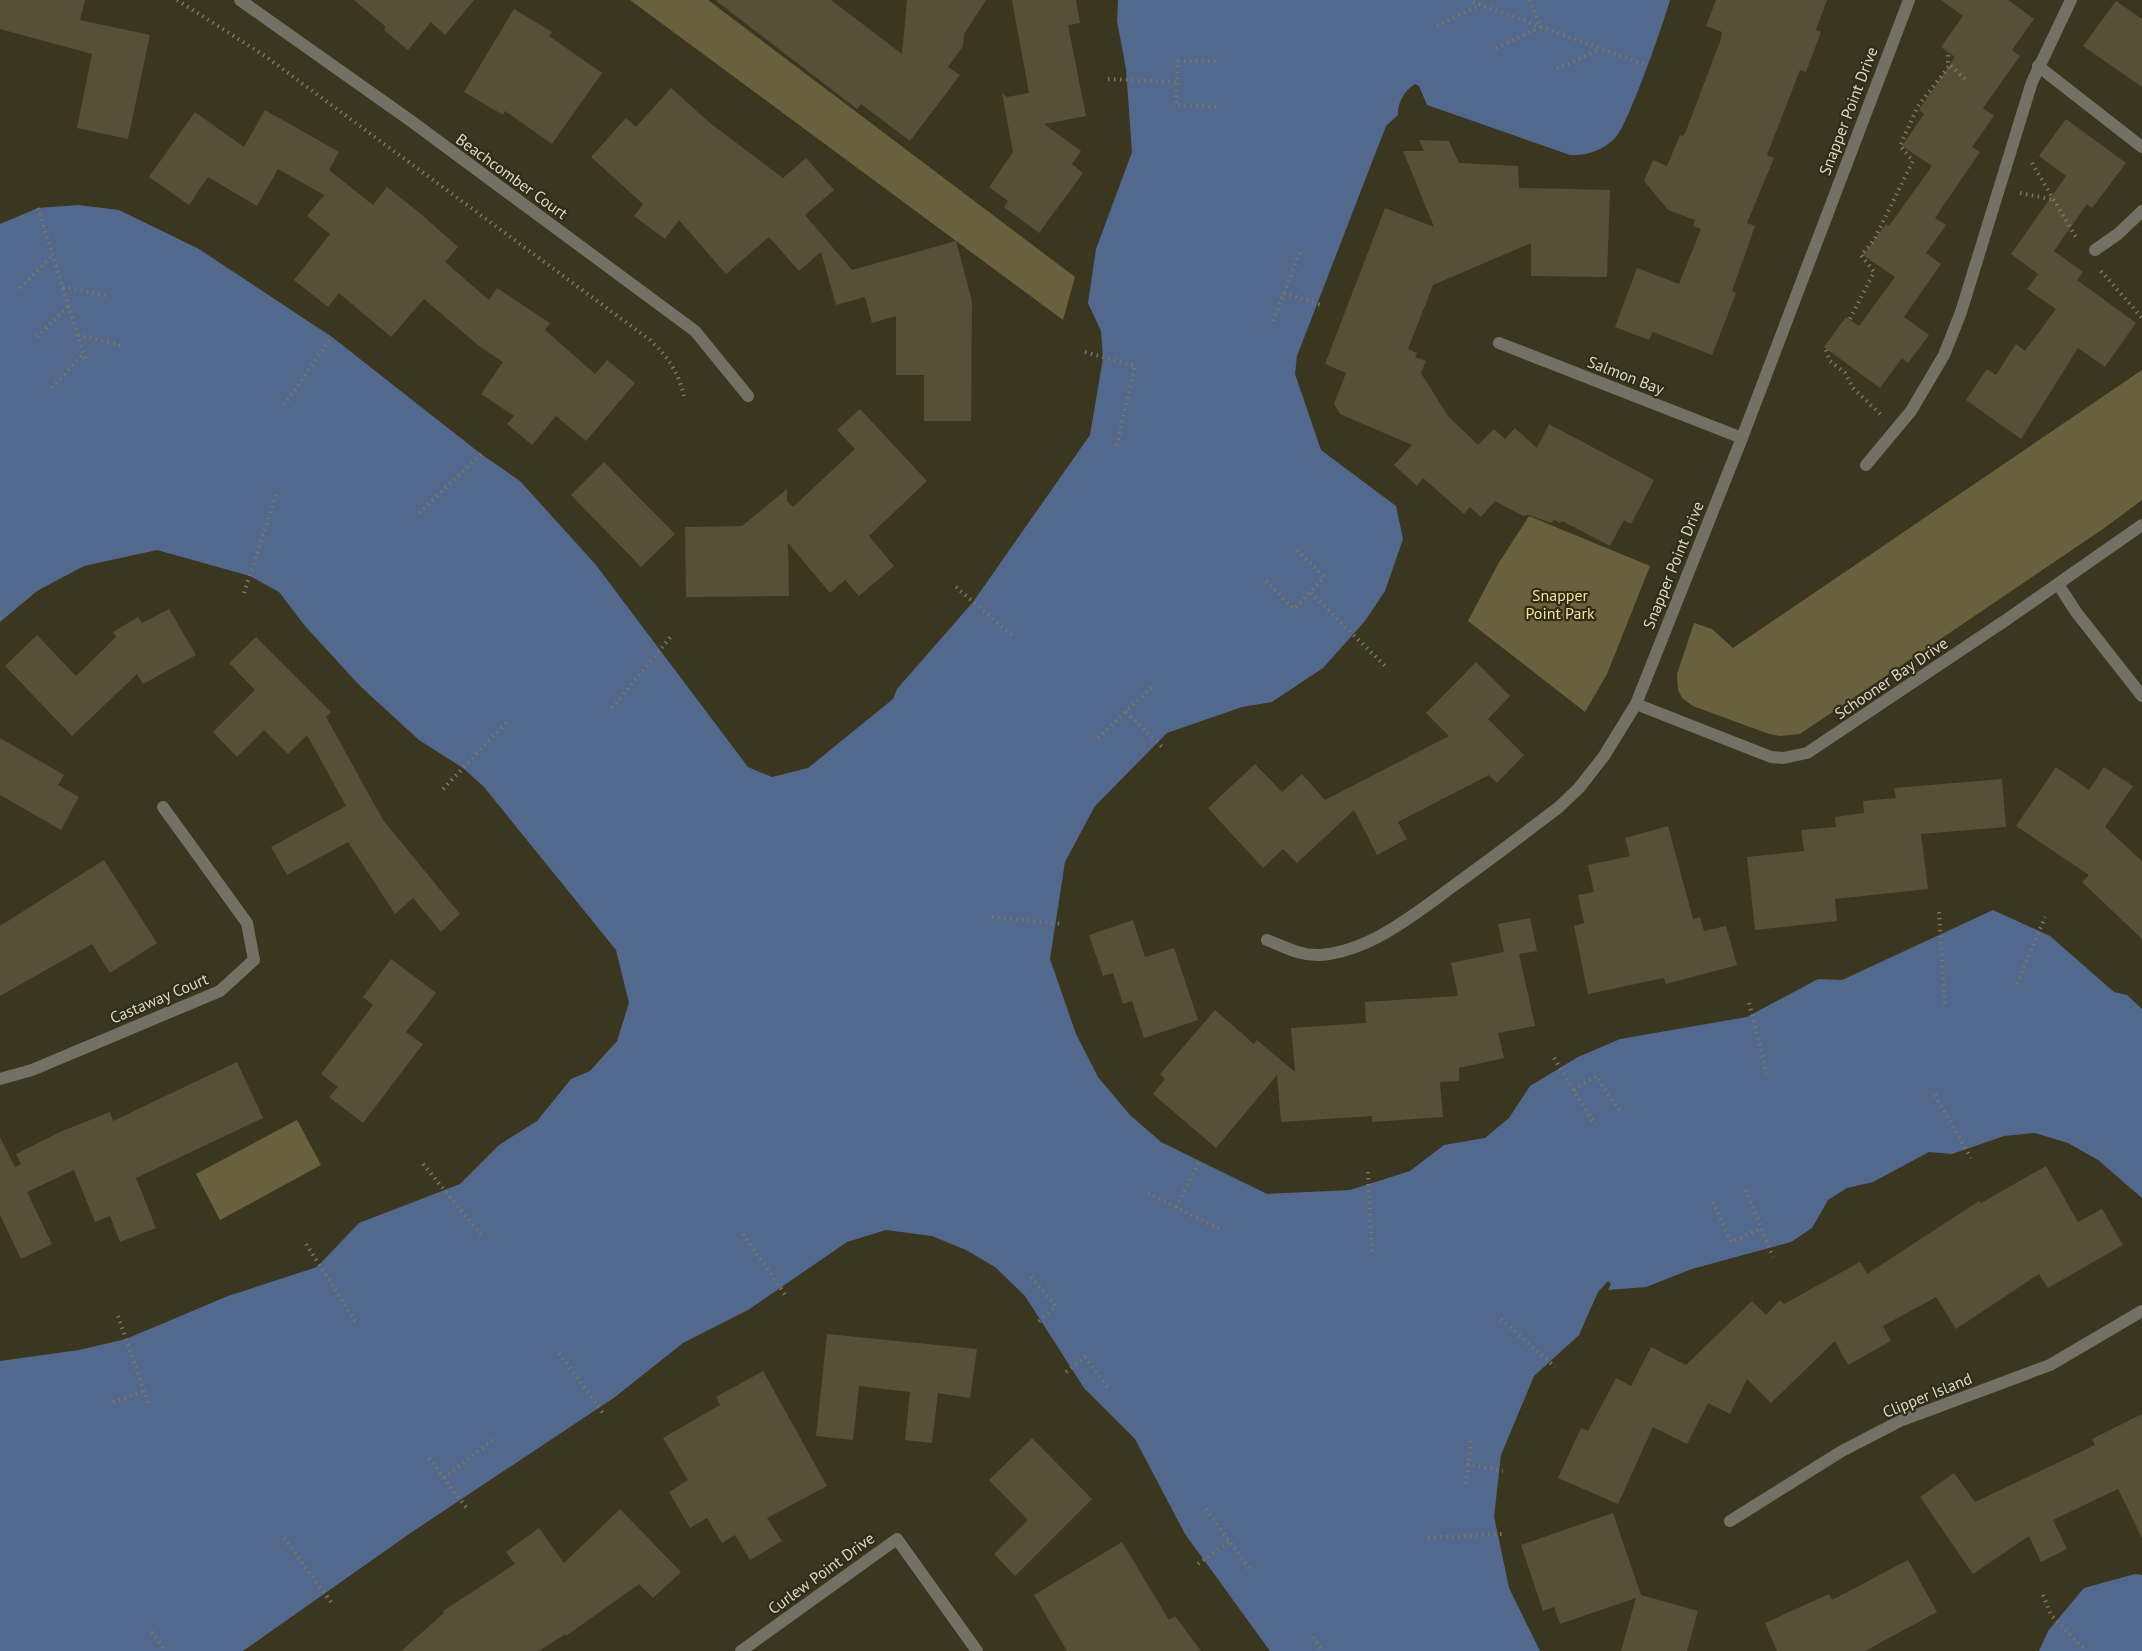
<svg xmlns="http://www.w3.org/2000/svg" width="2142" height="1651" viewBox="0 0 2142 1651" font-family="'PT Sans',sans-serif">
  <rect width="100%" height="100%" fill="#3b3620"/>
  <g fill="#69603d">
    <polygon points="630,0 708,0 1075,277 1063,320"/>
    <polygon points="2142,370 2142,500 2103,529 1800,734 1780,736 1769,734 1693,706 1682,698 1678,690 1677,674 1694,623 1712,629 1733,648"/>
    <polygon points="1529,516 1650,566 1607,674 1585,712 1468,621 1498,564"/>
    <polygon points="297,1120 321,1165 220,1220 196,1174"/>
  </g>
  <g fill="#53688d">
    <path d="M1118,0H1670C1664,22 1628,125 1616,137C1604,150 1587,156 1570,155L1427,105L1419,86L1415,84C1405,90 1397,103 1398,115L1386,126L1297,356L1295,374L1321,450L1396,506L1403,539L1385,591L1365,621L1323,668L1272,702L1242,707L1167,733L1095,806L1065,862L1050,959L1076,1034L1098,1077L1130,1115L1161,1142L1267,1194L1350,1190L1410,1171L1444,1145L1485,1138L1509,1118L1530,1086L1578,1057L1620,1039L1747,1017L1818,979L1842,980L1993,910L2050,936L2114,992L2127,995L2142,1009V1198L2098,1160L2068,1143L2035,1133L2004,1136L1952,1154L1929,1152L1873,1182L1847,1188L1828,1200L1812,1228L1791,1242L1692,1269L1646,1287L1608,1290L1611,1284L1608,1281L1598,1292L1579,1335L1534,1376L1501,1455L1494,1517L1498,1535L1509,1588L1540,1651H1270L1185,1534L1135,1439L1084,1388L1025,1296L995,1267L966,1250L932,1236L886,1230L847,1242L748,1310L683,1343L615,1397L412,1532L243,1651H0V1361L79,1350L126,1339L228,1296L317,1267L359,1223L460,1184L499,1145L537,1121L571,1079L590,1071L617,1041L629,1003L616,950L484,787L463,768L419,740L360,686L305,626L279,592L250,576L157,550L84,566L37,591L0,622V224L38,208L78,205L119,210L199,249L332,337L481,454L520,481L596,565L748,767L772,777L808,768L893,699L897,689L973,602L1090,435L1103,358L1101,331L1088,303L1096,249L1132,152L1126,69L1117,21Z"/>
    <polygon points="2135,1574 2142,1575 2142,1651 2039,1651 2048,1631 2084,1588"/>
  </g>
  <g fill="#565039">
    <polygon points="0,0 85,0 80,20 150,35 128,139 77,128 92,54 0,29"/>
    <polygon points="354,0 474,0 445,35 431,22 408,50 384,30 386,27"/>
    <polygon points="715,0 831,0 902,54 907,0 986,0 964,34 963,46 948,67 960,75 910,141 861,104 857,109"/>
    <polygon points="1012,0 1076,0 1080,23 1068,25 1086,116 1044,124 1081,151 1072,164 1083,173 1039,233 1004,207 1008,201 989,187 1013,152 1002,93 1007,97 1029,93"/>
    <polygon points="1716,0 1827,0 1816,30 1821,32 1806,72 1800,70 1767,155 1774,158 1747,223 1755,226 1732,291 1736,293 1712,355 1653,332 1649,340 1615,327 1637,268 1679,284 1701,229 1693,226 1695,220 1668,210 1644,181 1653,160 1667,166 1680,135 1683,136 1686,131 1721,39 1722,32 1706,26"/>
    <polygon points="1941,0 2008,0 2034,19 2012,50 2020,56 1983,108 1994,116 1972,147 1980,152 1935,218 1946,225 1926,253 1941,264 1904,317 1929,335 1908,363 1902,358 1880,388 1824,347 1846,317 1859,326 1895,277 1863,255 1886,224 1889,226 1932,166 1902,146 1924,114 1919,110 1955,57 1941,47 1963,16"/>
    <polygon points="2116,1 2142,19 2142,87 2083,46"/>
    <polygon points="514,9 552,32 549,36 602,73 552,144 505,111 503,115 464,92"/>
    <polygon points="671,88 710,123 783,178 806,158 834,190 805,215 852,270 956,241 972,301 971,421 924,421 924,375 896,375 896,316 872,323 865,297 836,305 821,252 799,271 769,237 726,274 679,220 665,239 634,216 643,204 591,157 626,118 636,127"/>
    <polygon points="265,110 339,152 329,170 373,205 387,187 421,214 458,247 445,262 489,300 497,288 550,323 545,330 595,374 607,360 635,383 586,441 556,416 532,445 507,424 514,416 481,394 503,362 479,346 424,299 391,337 339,293 328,307 294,280 330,234 307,216 324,195 278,169 257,206 208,177 189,205 149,177 195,112 244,147"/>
    <polygon points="2066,119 2126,163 2092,208 2087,204 2054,251 2083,272 2077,280 2136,323 2105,367 2078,348 2021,439 1966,400 1987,369 1996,375 2016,344 2025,351 2056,309 2027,289 2038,274 2011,254 2066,176 2039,156"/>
    <polygon points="1419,140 1449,141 1459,163 1518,166 1519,188 1610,190 1607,277 1531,276 1531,243 1433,285 1408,349 1417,353 1415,357 1426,361 1421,373 1448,416 1478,445 1494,429 1505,439 1515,428 1537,448 1549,424 1654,480 1631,524 1624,520 1610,546 1562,521 1560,523 1554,520 1551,523 1529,515 1523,516 1495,501 1481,517 1470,507 1464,514 1423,478 1417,486 1394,465 1412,445 1340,414 1334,404 1346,373 1325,364 1385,208 1434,227 1403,151 1424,151"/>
    <polygon points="860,409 927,481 869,536 894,566 859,596 845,580 830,593 788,543 789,596 686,597 685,527 742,526 787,489 787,501 793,507 855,449 837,430"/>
    <polygon points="604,462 675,534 641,567 571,495"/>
    <polygon points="169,609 196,655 143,684 137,674 72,736 5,666 37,635 76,676 116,637 113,632 138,617 142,623"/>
    <polygon points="256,637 331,712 326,717 383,820 460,914 441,932 413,898 395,914 348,842 287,875 271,847 346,806 307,735 288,754 264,730 237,757 213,732 255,690 229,663"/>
    <polygon points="1476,662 1510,696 1488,719 1524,755 1497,783 1489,775 1398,822 1407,839 1377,855 1354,810 1297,863 1283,849 1263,868 1208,808 1255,764 1282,792 1302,774 1325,800 1449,736 1426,713"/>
    <polygon points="0,738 64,775 58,785 79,797 61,830 0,795"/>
    <polygon points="2056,767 2089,790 2104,767 2133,786 2105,827 2142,861 2142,939 2082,882 2089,875 2016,826"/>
    <polygon points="2002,779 2006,827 1921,834 1928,889 1835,899 1837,921 1755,930 1747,857 1804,851 1801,830 1836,827 1835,817 1864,813 1863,801 1896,798 1894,788"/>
    <polygon points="1668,826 1693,919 1700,917 1704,931 1726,926 1737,965 1666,984 1664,978 1588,994 1574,926 1584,923 1578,895 1594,892 1588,865 1630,856 1625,838"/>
    <polygon points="104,860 157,943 110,973 92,944 0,996 0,926"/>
    <polygon points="1530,918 1537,951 1519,954 1535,1026 1498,1033 1504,1058 1459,1068 1459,1081 1440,1082 1443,1117 1372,1122 1372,1116 1281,1122 1277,1075 1216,1148 1153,1094 1165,1079 1160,1074 1215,1010 1254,1044 1257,1040 1295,1072 1291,1028 1366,1023 1365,1002 1458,996 1451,963 1504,952 1498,924"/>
    <polygon points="1133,920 1145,957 1174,948 1198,1020 1144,1038 1132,1001 1123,1004 1113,973 1103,976 1089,935"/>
    <polygon points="391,959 436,993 406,1032 423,1044 363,1123 329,1097 338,1087 321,1074 373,1005 363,997"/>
    <polygon points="237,1062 263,1118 136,1178 156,1228 120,1242 110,1216 95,1222 74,1170 27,1192 52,1244 21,1259 0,1215 0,1137 15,1167 21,1164 16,1154 60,1132 110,1112 113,1121"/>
    <polygon points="2046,1166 2078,1222 2102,1209 2123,1245 2048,1288 2039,1274 1956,1329 1936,1297 1883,1326 1891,1341 1848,1365 1835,1341 1771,1403 1747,1379 1730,1414 1708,1403 1687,1444 1653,1427 1618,1504 1558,1478 1581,1428 1588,1431 1616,1378 1631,1386 1651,1347 1686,1365 1752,1301 1766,1315 1780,1300 1784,1304 1860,1262 1867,1274 1979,1201 1981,1203"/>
    <polygon points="827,1334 977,1349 970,1398 938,1393 932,1443 905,1440 910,1392 859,1386 853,1440 816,1436"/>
    <polygon points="763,1371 827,1486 767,1518 782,1541 750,1560 735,1535 722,1543 707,1518 690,1528 669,1492 688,1480 663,1438 720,1405 716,1397"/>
    <polygon points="2142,1414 2142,1538 2118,1489 2053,1520 2067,1549 2041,1562 2029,1536 1973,1574 1920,1497 1954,1473 1975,1502 2095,1445 2092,1439"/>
    <polygon points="1032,1438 1092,1499 1015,1576 994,1554 1028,1520 989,1480"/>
    <polygon points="620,1509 681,1572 653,1598 639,1584 566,1636 565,1634 539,1651 401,1651 444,1613 443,1611 515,1564 506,1552 539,1528 564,1563"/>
    <polygon points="1613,1513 1641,1595 1698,1611 1687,1651 1621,1651 1636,1598 1560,1624 1554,1607 1543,1611 1521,1545"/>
    <polygon points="1122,1542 1169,1620 1175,1616 1201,1651 1067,1651 1034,1595"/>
    <polygon points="1908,1560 1937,1612 1865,1651 1777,1651 1765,1623 1829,1594 1832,1600"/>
  </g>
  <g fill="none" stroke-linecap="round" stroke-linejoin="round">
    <g stroke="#7b7765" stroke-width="4" stroke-dasharray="1.5 4.5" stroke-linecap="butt">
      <path d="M177,0L265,56L650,340C668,357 678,371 684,396"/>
      <polyline points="1473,2 1646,65"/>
      <polyline points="1437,26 1480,5 1478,0"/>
      <polyline points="1496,48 1541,27 1529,0"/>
      <polyline points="1948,55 1948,63 1965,79"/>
      <polyline points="1557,69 1600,49"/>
      <polyline points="1108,79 1176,82"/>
      <polyline points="1216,107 1176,105 1178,61 1217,61"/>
      <polyline points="2032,163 2077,239"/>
      <polyline points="2020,193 2055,200"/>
      <polyline points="38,208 85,359"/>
      <polyline points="2101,271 2142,318"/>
      <polyline points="63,287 109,296"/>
      <polyline points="20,288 53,255"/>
      <polyline points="1284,293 1321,305"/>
      <polyline points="1850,319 1874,272 1861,255 1874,240 1913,161 1900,146 1918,106 1950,65"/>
      <polyline points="1273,321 1301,249"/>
      <polyline points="78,335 124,346"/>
      <polyline points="37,337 69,305"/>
      <polyline points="1826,350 1830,361 1845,373 1853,388 1881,415"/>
      <polyline points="1085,352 1135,366 1116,448"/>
      <polyline points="52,388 84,353"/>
      <polyline points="284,405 332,337"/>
      <polyline points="419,513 481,454"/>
      <polyline points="1297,550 1324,577 1310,592 1387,668"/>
      <polyline points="1266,581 1294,609 1310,592"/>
      <polyline points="956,587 1014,637"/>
      <polyline points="244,593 276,495"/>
      <polyline points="0,618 2,620"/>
      <polyline points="612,708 673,634"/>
      <polyline points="1126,712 1163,748"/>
      <polyline points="1098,738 1154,685"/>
      <polyline points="443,789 507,722"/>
      <polyline points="1939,912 1945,1005"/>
      <polyline points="992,917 1062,924"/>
      <polyline points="2017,984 2045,917"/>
      <polyline points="1749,1003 1767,1074"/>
      <polyline points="1554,1058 1595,1125"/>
      <polyline points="1574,1090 1596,1076 1621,1113"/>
      <polyline points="1935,1095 1971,1158"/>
      <polyline points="423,1164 483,1237"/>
      <polyline points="1368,1172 1372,1256"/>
      <polyline points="1746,1190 1773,1257"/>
      <polyline points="1148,1193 1219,1229"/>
      <polyline points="1713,1202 1731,1242 1762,1228"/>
      <polyline points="1176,1207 1200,1160"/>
      <polyline points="743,1234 786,1296"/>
      <polyline points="306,1244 357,1324"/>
      <polyline points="1031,1277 1056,1306 1036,1324"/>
      <polyline points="118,1316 148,1403"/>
      <polyline points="1501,1319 1555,1367"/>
      <polyline points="559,1353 605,1416"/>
      <polyline points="1066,1372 1085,1357 1108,1388"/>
      <polyline points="113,1402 144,1391"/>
      <polyline points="429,1458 468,1510"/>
      <polyline points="1467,1464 1503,1471"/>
      <polyline points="444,1478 495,1438"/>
      <polyline points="1466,1484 1471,1440"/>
      <polyline points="1206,1509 1251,1571"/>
      <polyline points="284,1538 331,1602"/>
      <polyline points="1428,1538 1502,1534"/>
      <polyline points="1198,1564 1230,1541"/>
      <polyline points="2043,1595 2051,1615 2086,1651"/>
      <polyline points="152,1632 165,1651"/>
      <polyline points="1313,1637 1322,1651"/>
    </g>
    <g stroke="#737166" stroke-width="12">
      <polyline points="2038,66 2142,147"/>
      <polyline points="2095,250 2118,234 2142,211"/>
    </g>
    <g stroke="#737166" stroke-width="12">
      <polyline points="240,0 411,121 695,331 748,396"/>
      <polyline points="1499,343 1742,438"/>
      <polyline points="1866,465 1911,411 1944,355 1961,312 2032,82 2071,0"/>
      <polyline points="2058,584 2076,612 2142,696"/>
      <polyline points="1636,704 1771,757 1783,758 1807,753 2006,620 2142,525"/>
      <path d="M1267,940C1285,947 1301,956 1320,955C1371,951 1416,913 1456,884C1491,859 1525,833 1559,807L1579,788L1604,756L1636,704L1742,438L1909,0"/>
      <polyline points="0,1079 32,1070 220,991 254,960 247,923 163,807"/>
      <polyline points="1730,1521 1842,1451 1900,1421 2050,1365 2142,1311"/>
      <polyline points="741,1651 897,1539 977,1651"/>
    </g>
  </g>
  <g text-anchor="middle" stroke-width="4.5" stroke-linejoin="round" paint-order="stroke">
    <g font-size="16" fill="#dddacd" stroke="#312c16">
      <text transform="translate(1848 111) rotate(-69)" y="6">Snapper Point Drive</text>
      <text transform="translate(512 176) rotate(36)" y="6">Beachcomber Court</text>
      <text transform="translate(1626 375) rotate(21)" y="6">Salmon Bay</text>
      <text transform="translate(1673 565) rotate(-68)" y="6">Snapper Point Drive</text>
      <text transform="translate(1891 678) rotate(-34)" y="6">Schooner Bay Drive</text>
      <text transform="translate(159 998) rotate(-23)" y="6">Castaway Court</text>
      <text transform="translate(1927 1395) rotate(-22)" y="6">Clipper Island</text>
      <text transform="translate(821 1573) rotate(-36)" y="6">Curlew Point Drive</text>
    </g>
    <g font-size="16" fill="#f7e39b" stroke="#312c16">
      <text x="1560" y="601">Snapper<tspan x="1560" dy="18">Point Park</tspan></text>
    </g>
  </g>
</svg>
